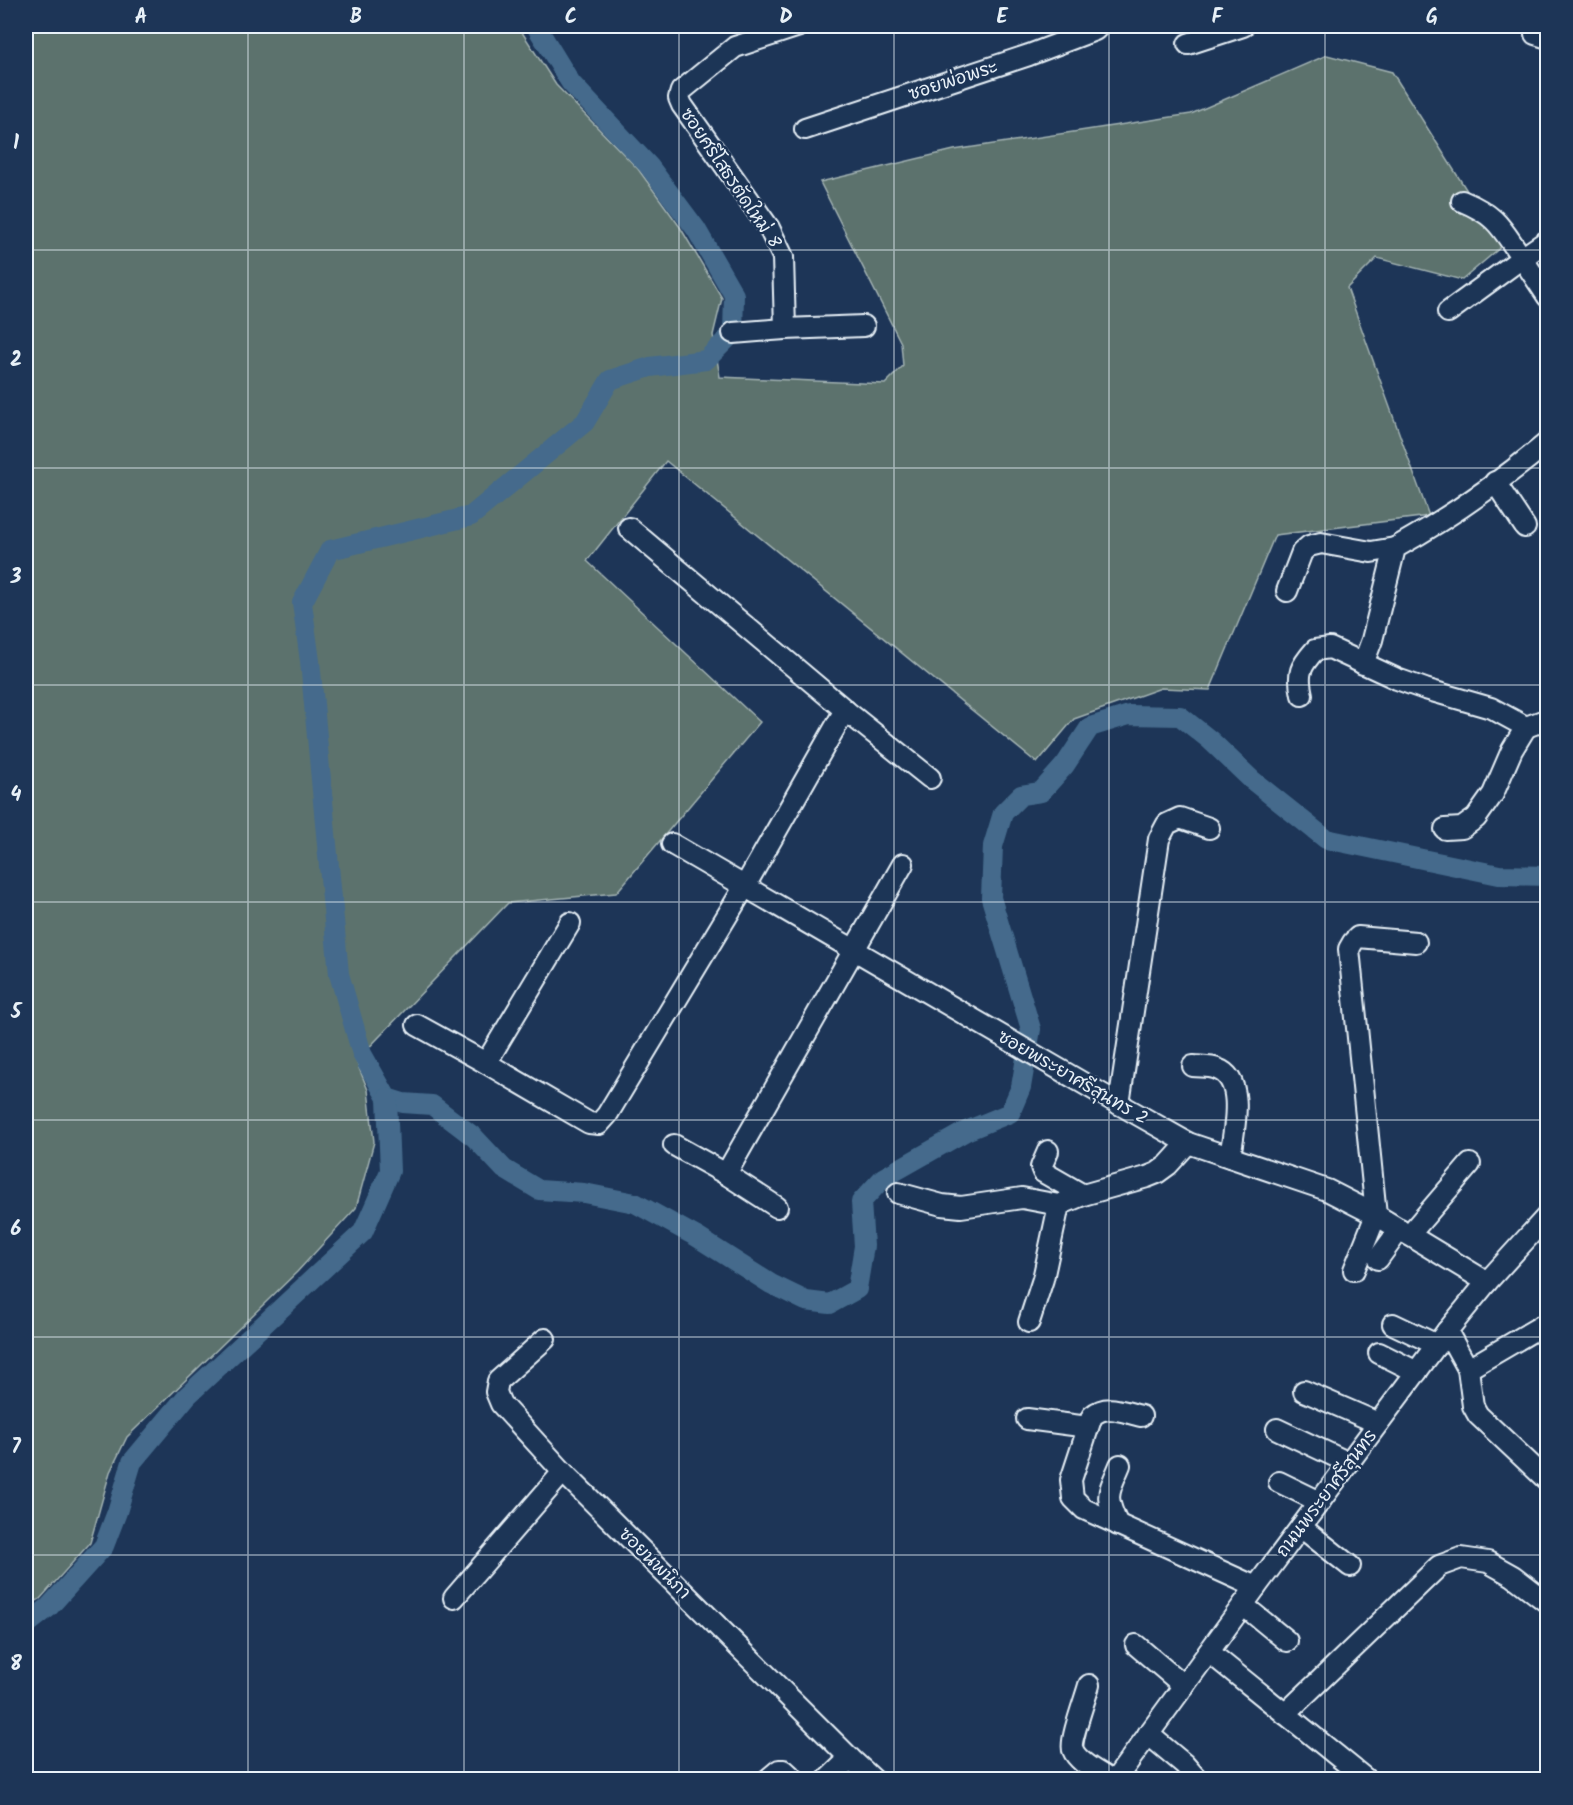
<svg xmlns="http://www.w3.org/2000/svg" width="1573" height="1805" viewBox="0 0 1573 1805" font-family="Kalam,'Playpen Sans Thai',sans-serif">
  <rect width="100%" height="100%" fill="#1d3557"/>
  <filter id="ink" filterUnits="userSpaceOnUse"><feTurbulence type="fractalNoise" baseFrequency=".0167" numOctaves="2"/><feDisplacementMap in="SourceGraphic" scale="12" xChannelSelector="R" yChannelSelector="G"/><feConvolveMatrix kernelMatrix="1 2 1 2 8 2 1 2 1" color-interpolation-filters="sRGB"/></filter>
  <g filter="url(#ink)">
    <polygon fill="#5c726d" stroke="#a2b2b2" stroke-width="1.5" points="26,26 518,26 556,85 638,169 680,227 722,298 713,335 720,377 885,384 903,366 901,343 820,182 954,150 1191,114 1327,55 1392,72 1502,246 1462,280 1377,258 1347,288 1429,516 1275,535 1210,690 1161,688 1074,719 1037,763 666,461 587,561 760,722 616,893 508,903 356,1061 368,1090 374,1142 356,1208 297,1272 127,1437 110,1472 90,1543 40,1599 26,1607"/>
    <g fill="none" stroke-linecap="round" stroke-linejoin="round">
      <g stroke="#446b8c" stroke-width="20">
        <polyline points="536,26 571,83 649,166 696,229 734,295 733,333 706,360 650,367 610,380 585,422 471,516 330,550 302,603 310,661 339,974 362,1054 387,1098 403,1103 432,1105 474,1137 504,1169 539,1190 584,1193 635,1203 697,1237 771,1284 806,1301 830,1304 857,1289 864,1246 861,1202 883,1178 966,1131 1010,1113 1021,1087 1031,1029 991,898 993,846 1003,813 1021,795 1041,792 1065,765 1090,727 1129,715 1180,716 1210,740 1252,780 1326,839 1499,875 1548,876"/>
        <polyline points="26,1625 49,1607 104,1546 117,1512 132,1462 187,1396 363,1232 390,1171 387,1098"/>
      </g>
      <g stroke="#e8f1f8" stroke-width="24">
        <g id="minor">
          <polyline points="1535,34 1548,38"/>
          <polyline points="1188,44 1243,26"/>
          <polyline points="805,129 1029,55 1095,30 1099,26"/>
          <polyline points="1548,240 1522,258 1548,297"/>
          <path d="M1448,312L1522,258C1501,228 1498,216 1462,201"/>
          <polyline points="785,329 783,257 769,228 682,105 679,98 681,91 735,47 799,26"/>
          <polyline points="733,333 785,329 864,326"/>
          <polyline points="1495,482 1525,527"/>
          <polyline points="629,528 845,710 930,778"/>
          <polyline points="1287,591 1302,552 1309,546 1321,543 1371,552 1395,548"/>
          <path d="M1363,664L1372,640L1395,548C1449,518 1500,482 1548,442"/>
          <path d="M1302,695C1297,673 1300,667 1315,650L1330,648L1397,679L1425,689L1491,708L1526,727L1548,719"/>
          <polyline points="1445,829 1462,828 1476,818 1493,794 1512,750 1526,727"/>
          <polyline points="672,844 1119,1104 1188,1143 1327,1190 1376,1215 1487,1282"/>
          <polyline points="417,1025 486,1063 589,1123 599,1124 607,1115 745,886 845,710"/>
          <polyline points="486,1063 570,923"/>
          <path d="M1193,1066C1201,1067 1210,1066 1217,1069C1247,1079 1233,1134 1230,1157"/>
          <polyline points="1119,1104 1159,839 1167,824 1180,818 1209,828"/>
          <polyline points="674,1145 726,1174 777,1207"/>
          <polyline points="1048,1151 1041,1167 1043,1172 1083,1195"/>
          <polyline points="726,1174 903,864"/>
          <polyline points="898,1193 942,1205 961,1207 1022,1198 1059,1205"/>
          <polyline points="1409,1235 1470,1164"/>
          <polyline points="1378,1259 1400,1229"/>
          <polyline points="1354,1270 1376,1215 1349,949 1353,942 1358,937 1416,942"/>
          <polyline points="1029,1322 1043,1279 1059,1205 1083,1195 1147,1177 1157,1173 1168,1165 1188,1143"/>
          <polyline points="1393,1324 1437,1345"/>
          <polyline points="1447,1331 1468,1369 1473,1406 1478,1415 1548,1481"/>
          <polyline points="545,1339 498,1381 496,1392 501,1404 563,1472 850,1758 874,1780"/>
          <polyline points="1379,1353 1417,1372"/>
          <polyline points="1468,1369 1548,1322"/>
          <polyline points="1304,1391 1378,1423"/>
          <path d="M1141,1416C1123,1412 1107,1403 1092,1416L1071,1480L1073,1498L1084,1509L1256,1587"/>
          <polyline points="1027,1419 1088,1427"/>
          <polyline points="1277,1429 1349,1463"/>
          <polyline points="1279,1482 1320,1502"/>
          <path d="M1118,1525C1104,1495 1108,1494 1120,1465"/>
          <polyline points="1301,1527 1350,1566"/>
          <polyline points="454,1598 563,1472"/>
          <polyline points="1243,1605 1287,1641"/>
          <polyline points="1136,1645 1184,1686"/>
          <polyline points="1209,1652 1367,1780"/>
          <path d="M1089,1685C1086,1697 1069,1742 1073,1750C1078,1763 1099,1772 1110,1780"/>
          <polyline points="1285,1714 1439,1566 1461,1558 1488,1562 1513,1576 1548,1603"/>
          <polyline points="1148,1734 1184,1764 1198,1780"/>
          <polyline points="767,1780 779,1770 784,1770 795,1780"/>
          <polyline points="827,1780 850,1758"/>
          <polyline points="1115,1780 1256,1587 1447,1331 1487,1282 1548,1215"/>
        </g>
      </g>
      <use href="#minor" stroke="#1d3557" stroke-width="20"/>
    </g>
  </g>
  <path fill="none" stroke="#e8f1f8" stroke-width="1.5" stroke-opacity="0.55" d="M248,26V1780M464,26V1780M679,26V1780M894,26V1780M1109,26V1780M1325,26V1780M26,250H1548M26,468H1548M26,685H1548M26,902H1548M26,1120H1548M26,1337H1548M26,1555H1548"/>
  <g text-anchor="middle" stroke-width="5" stroke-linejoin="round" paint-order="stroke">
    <g font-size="18" fill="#e8f1f8" stroke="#1d3557">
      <text transform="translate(953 80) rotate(-18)" y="6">ซอยพ่อพระ</text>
      <text transform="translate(731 178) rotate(56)" y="6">ซอยศรีโสธรตัดใหม่ 8</text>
      <text transform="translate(1073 1077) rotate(30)" y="6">ซอยพระยาศรีสุนทร 2</text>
      <text transform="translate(1326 1493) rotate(-53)" y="6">ถนนพระยาศรีสุนทร</text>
      <text transform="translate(655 1563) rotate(45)" y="6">ซอยนพนิภา</text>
    </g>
  </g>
  <rect width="1573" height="1805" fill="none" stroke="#1d3557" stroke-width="66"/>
  <rect x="33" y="33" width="1507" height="1739" fill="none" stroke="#e8f1f8" stroke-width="2"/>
  <g font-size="20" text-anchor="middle" font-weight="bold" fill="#e8f1f8">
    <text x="141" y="23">A</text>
    <text x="356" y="23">B</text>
    <text x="571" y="23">C</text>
    <text x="786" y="23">D</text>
    <text x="1002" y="23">E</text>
    <text x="1217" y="23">F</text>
    <text x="1432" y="23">G</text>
    <text x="16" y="149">1</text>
    <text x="16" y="366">2</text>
    <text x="16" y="583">3</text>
    <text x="16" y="801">4</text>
    <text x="16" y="1018">5</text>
    <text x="16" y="1235">6</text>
    <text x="16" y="1453">7</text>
    <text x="16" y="1670">8</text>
  </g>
</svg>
